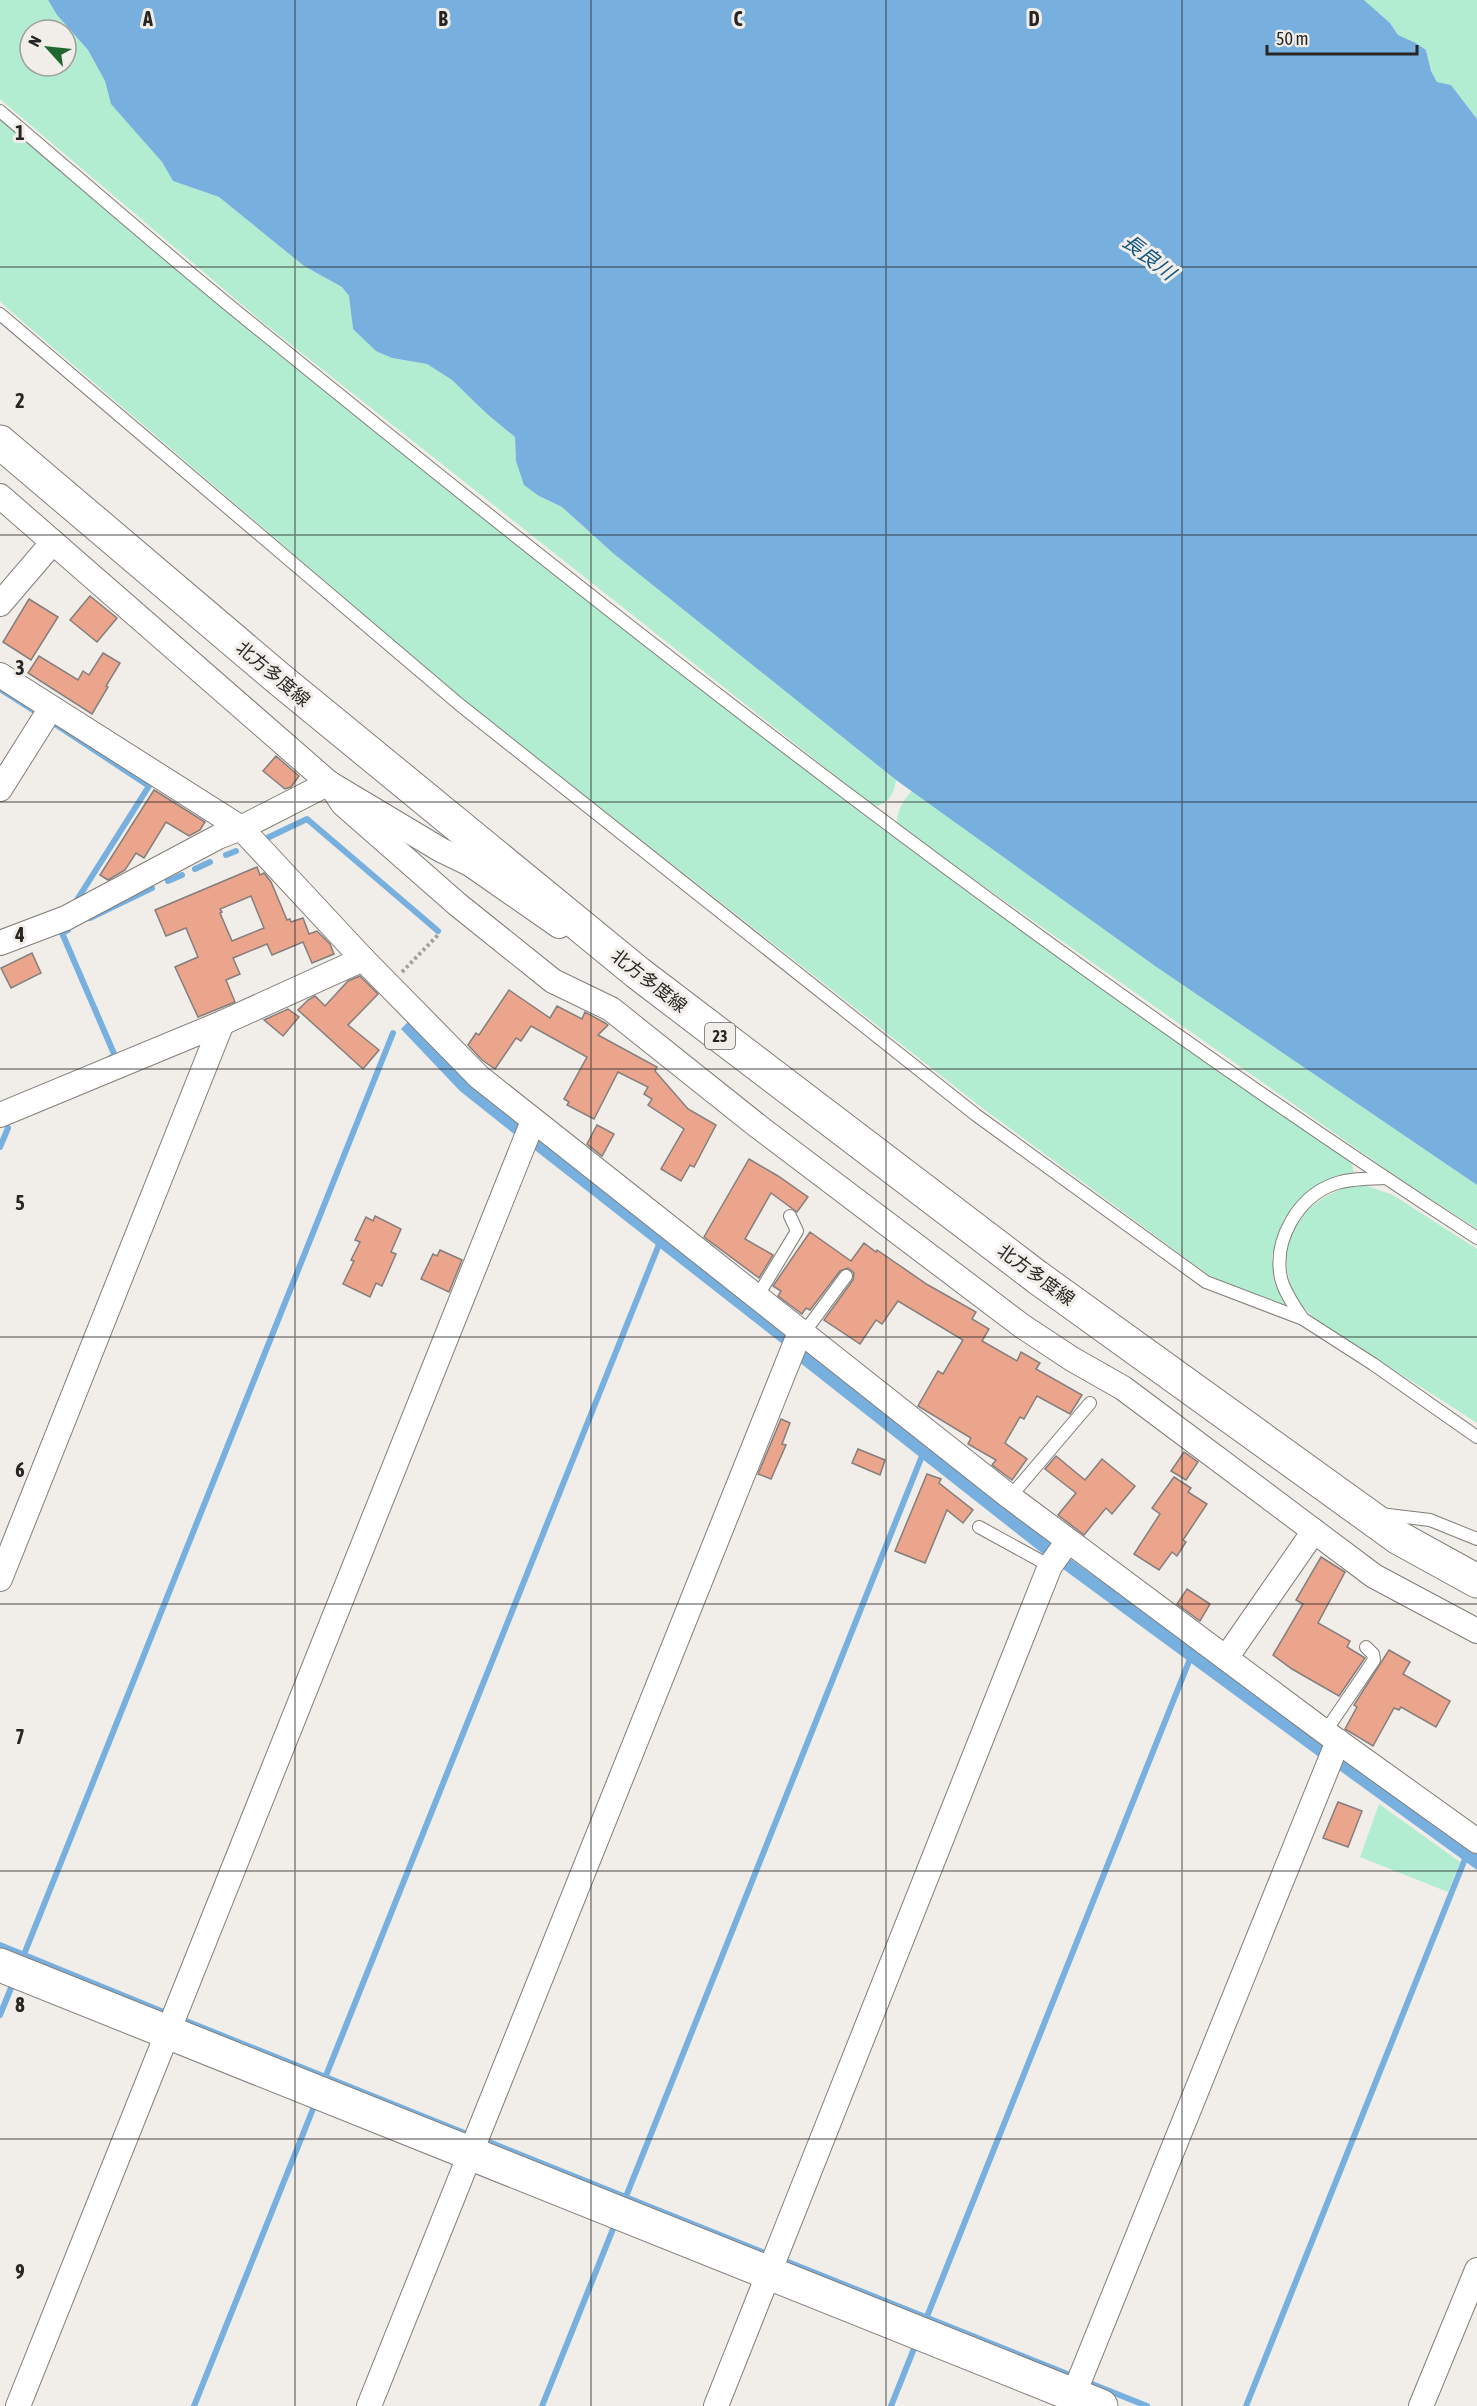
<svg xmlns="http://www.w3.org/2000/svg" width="1477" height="2406" viewBox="0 0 1477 2406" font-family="'Asap Condensed','Noto Sans JP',sans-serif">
  <rect width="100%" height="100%" fill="#f1ede8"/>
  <g fill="#b2edd1" fill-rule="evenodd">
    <path d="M0,0H48L57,15L88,50L105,81L112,104L162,162L173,181L219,197L304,266L342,287L349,296L353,329L392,358L427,364L452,380L487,414L515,437L516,461L539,496L562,507L614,554L896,780C894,794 890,802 875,807L260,320L0,99ZM30,30H66V66H30Z"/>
    <polygon points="1364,0 1477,0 1477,119 1451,85 1437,82 1431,71 1426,50 1416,43 1398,35 1390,23"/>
    <polygon points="0,120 249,330 628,632 888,833 1114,998 1352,1163 1354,1175 1309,1192 1284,1218 1272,1255 1274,1282 1286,1305 1232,1287 1210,1276 981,1107 466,702 7,308 0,301"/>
    <path d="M912,791L1155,966L1477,1185V1229L1394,1175L897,825C896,813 903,800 912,791Z"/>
    <path d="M1347,1186H1367L1393,1195L1477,1249V1423C1442,1400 1407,1378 1372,1356C1349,1342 1324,1329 1305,1309C1289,1292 1284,1267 1288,1245C1295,1212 1319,1199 1347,1186Z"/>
    <polygon points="1379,1804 1460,1862 1448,1892 1360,1857"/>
  </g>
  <g fill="#77b0df">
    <polygon points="48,0 1364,0 1390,23 1398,35 1416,43 1426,50 1431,71 1437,82 1451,85 1477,119 1477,1185 1155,966 896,780 614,554 562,507 539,496 524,485 516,461 515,437 487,414 452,380 427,364 392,358 376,351 353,329 349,296 342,287 304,266 219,197 173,181 162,162 111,104 105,81 88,50 57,15"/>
    <polygon points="409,1021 524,1127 519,1138 460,1091 401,1029"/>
    <polygon points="540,1139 789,1335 785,1346 531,1147"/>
    <polygon points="805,1348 1054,1544 1043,1554 794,1358"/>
    <polygon points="1068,1557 1326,1742 1319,1757 1059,1566"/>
    <polygon points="1345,1755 1477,1851 1477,1870 1332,1765"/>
  </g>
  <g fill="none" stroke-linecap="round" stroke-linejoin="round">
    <g stroke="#77b0df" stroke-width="6">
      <polyline points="0,689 36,712"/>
      <polyline points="52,722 149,786 75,903"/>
      <polyline points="265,839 307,819 438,931"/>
      <polyline points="226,855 236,851"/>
      <polyline points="195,869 210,862"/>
      <polyline points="168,881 182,875"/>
      <polyline points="90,918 152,888"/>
      <polyline points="68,930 62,933 115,1056 110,1058"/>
      <polyline points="0,1147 8,1128"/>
      <polyline points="0,1945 166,2013"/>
      <polyline points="21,1962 393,1033"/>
      <polyline points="0,2015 13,1983"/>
      <polyline points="181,2019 467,2134"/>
      <polyline points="323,2083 660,1242"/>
      <polyline points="484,2140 767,2254"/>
      <polyline points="623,2204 924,1451"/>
      <polyline points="783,2260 1070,2375"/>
      <polyline points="924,2324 1192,1654"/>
      <polyline points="1087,2382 1147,2406"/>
      <polyline points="194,2406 315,2104"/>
      <polyline points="542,2406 615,2224"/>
      <polyline points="891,2406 915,2346"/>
      <polyline points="1246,2406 1467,1854"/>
    </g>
  </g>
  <g fill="#eba58d" stroke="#847e7c" stroke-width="1.5" fill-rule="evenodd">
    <polygon points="90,596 117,618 97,642 70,620"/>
    <polygon points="29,599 58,617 31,660 3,642"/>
    <polygon points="103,653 120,663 106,686 108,687 92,714 28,673 39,656 78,680 83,671 89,675"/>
    <polygon points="276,756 299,776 291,787 285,789 263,771"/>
    <polygon points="154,790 205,822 200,830 189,836 166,822 144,858 136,853 125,870 108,880 100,875"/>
    <path d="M257,867L260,875L264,873L271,882L287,920L290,919L291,922L303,918L309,934L317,931L330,944L334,954L312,963L303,942L272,955L267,944L233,958L240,974L226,980L235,1002L198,1017L175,967L198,957L186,928L166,936L155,910ZM251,896L264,928L232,941L220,913L222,912L220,909Z"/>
    <polygon points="32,953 41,973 11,988 1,968"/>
    <polygon points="360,976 378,994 348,1025 379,1050 363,1069 298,1010 308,1000 315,996 325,1006 348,981"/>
    <polygon points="509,990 550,1018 557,1006 582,1019 585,1012 605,1023 608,1025 598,1035 657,1067 655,1071 688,1109 716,1125 694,1167 690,1165 681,1181 661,1169 684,1129 648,1105 652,1099 644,1094 648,1087 618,1072 594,1119 567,1105 569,1102 564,1099 587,1057 531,1026 521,1041 516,1038 495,1069 482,1060 468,1045 476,1033 479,1035"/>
    <polygon points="288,1009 299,1017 283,1036 264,1020"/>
    <polygon points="597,1125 614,1134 602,1156 587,1144"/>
    <polygon points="749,1159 778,1176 808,1197 797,1212 771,1193 745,1239 773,1255 759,1278 704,1237"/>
    <polygon points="375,1216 401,1229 391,1252 396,1254 382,1286 376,1283 370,1297 343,1284 354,1261 351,1260 360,1242 355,1240 366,1217 373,1221"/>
    <polygon points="810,1232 851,1261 864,1243 876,1252 877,1250 928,1285 976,1312 972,1319 989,1329 982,1341 1017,1361 1021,1352 1040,1363 1036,1369 1082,1395 1070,1414 1037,1396 1024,1419 1020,1417 1005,1443 1027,1459 1012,1480 992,1465 996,1460 968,1444 971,1438 918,1406 938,1371 943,1374 963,1340 898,1301 882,1324 876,1320 860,1344 824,1320 853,1280 854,1273 848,1268 840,1271 810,1310 806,1308 802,1314 778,1296 781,1291 773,1286"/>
    <polygon points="440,1250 462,1260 449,1292 421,1279 433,1254 437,1256"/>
    <polygon points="781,1419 790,1423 782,1444 786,1445 771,1479 758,1474"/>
    <polygon points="858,1449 885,1460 880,1475 852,1463"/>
    <polygon points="1184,1452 1198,1462 1186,1480 1171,1471"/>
    <polygon points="1056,1456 1085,1480 1102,1459 1135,1486 1112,1514 1106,1508 1084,1535 1058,1515 1076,1493 1045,1469"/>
    <polygon points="927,1474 941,1479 939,1483 973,1510 963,1523 947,1510 925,1563 895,1551"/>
    <polygon points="1174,1477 1191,1488 1188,1492 1207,1504 1183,1540 1186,1542 1177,1556 1172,1552 1159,1570 1134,1554 1160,1514 1152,1508"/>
    <polygon points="1321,1557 1345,1572 1318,1623 1350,1641 1347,1647 1365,1658 1339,1696 1292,1669 1273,1655 1303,1604 1296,1600"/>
    <polygon points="1187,1589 1210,1604 1200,1621 1177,1604"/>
    <polygon points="1389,1650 1410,1662 1403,1674 1450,1701 1436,1727 1401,1707 1399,1710 1394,1708 1373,1746 1345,1729 1357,1707 1354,1705"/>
    <polygon points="1338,1802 1362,1811 1348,1847 1323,1838"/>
  </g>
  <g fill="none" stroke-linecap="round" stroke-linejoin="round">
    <g stroke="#817e79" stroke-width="14">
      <g id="lane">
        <path d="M0,111C86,184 170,258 257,328C650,648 1051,961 1477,1238"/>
        <polyline points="0,314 460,705 976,1115 1206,1282 1303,1319 1373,1364 1477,1437"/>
        <polyline points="757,1297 797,1231 790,1216"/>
        <path d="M1303,1319C1295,1307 1284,1292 1281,1278C1273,1240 1298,1197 1334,1184C1350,1178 1369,1179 1385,1178"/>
        <polyline points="803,1334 846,1276"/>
        <polyline points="1010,1497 1090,1403"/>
        <polyline points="1380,1514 1430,1520 1477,1539"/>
        <polyline points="979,1527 1050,1566"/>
        <polyline points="1325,1732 1374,1660 1373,1654 1366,1647"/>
      </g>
    </g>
    <g stroke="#817e79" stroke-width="26">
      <g id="street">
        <polyline points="0,496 329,783 441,850 470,864 559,926"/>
        <polyline points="0,604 53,542"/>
        <polyline points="0,675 241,828 363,959 479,1077 1010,1497 1325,1732 1477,1841"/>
        <polyline points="329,783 343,804 457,904 553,981 611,1009 759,1127 1022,1326 1072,1359 1123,1388 1374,1576 1477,1631"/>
        <polyline points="0,789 51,708"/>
        <polyline points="0,943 66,918 218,837 241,828 329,783"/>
        <polyline points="0,1115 222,1023 363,959"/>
        <polyline points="0,1579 222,1023"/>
        <polyline points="1226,1658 1314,1531"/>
        <polyline points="18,2406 533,1121"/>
        <polyline points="369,2406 800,1332"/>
        <polyline points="716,2406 1050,1566 1068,1541"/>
        <polyline points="1069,2406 1338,1741"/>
        <polyline points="1421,2406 1477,2270"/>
      </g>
    </g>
    <g stroke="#817e79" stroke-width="35">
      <polyline id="secondary" points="0,1965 1101,2406"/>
    </g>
    <g stroke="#817e79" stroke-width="35">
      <polyline id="primary" points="0,442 278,678 638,973 1037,1277 1399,1538 1477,1581"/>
    </g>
    <polyline stroke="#a3a09c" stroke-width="4" stroke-dasharray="3 3" stroke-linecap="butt" points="402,972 439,934"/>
    <use href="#lane" stroke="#fff" stroke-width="12"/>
    <use href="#street" stroke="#fff" stroke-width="24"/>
    <use href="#secondary" stroke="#fff" stroke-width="33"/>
    <use href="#primary" stroke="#fff" stroke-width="33"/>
  </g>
  <path fill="none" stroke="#272624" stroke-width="1.5" stroke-opacity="0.55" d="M295,0V2406M591,0V2406M886,0V2406M1182,0V2406M0,267H1477M0,535H1477M0,802H1477M0,1069H1477M0,1337H1477M0,1604H1477M0,1871H1477M0,2139H1477"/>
  <g text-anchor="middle" stroke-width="6" stroke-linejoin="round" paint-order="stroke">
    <rect fill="#f1ede8" stroke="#64625f" stroke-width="1.5" x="705" y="1023" width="30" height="26" rx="4.5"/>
    <g font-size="16" font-weight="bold" fill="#272624">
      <text x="720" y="1042">23</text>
    </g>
    <g font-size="18" fill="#272624" stroke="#f1ede8">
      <text transform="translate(273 674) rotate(40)" y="6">北方多度線</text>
      <text transform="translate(649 981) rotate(38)" y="6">北方多度線</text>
      <text transform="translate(1036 1275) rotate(36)" y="6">北方多度線</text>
    </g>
    <g font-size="20" font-style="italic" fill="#135581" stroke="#f1ede8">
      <text transform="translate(1149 257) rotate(38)" y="7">長良川</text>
    </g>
  </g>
  <g font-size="20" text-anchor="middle" font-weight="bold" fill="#272624" stroke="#f1ede8" stroke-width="6" stroke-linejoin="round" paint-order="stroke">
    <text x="148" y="26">A</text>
    <text x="443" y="26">B</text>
    <text x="738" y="26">C</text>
    <text x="1034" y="26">D</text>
    <text x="20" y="140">1</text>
    <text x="20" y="408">2</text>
    <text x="20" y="675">3</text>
    <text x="20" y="942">4</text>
    <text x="20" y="1210">5</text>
    <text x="20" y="1477">6</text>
    <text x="20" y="1744">7</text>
    <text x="20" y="2012">8</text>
    <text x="20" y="2279">9</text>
  </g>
  <g transform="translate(48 48) rotate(297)"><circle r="28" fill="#f1ede8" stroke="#a09d9a" stroke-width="1.5"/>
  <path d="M0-4.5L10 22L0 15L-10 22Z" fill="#206631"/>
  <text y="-9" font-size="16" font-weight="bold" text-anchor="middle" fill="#272624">N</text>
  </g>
  <path d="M1267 45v9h150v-9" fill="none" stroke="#272624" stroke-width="3"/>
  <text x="1276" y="45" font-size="18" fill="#272624" stroke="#f1ede8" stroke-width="4.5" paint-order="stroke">50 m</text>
</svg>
